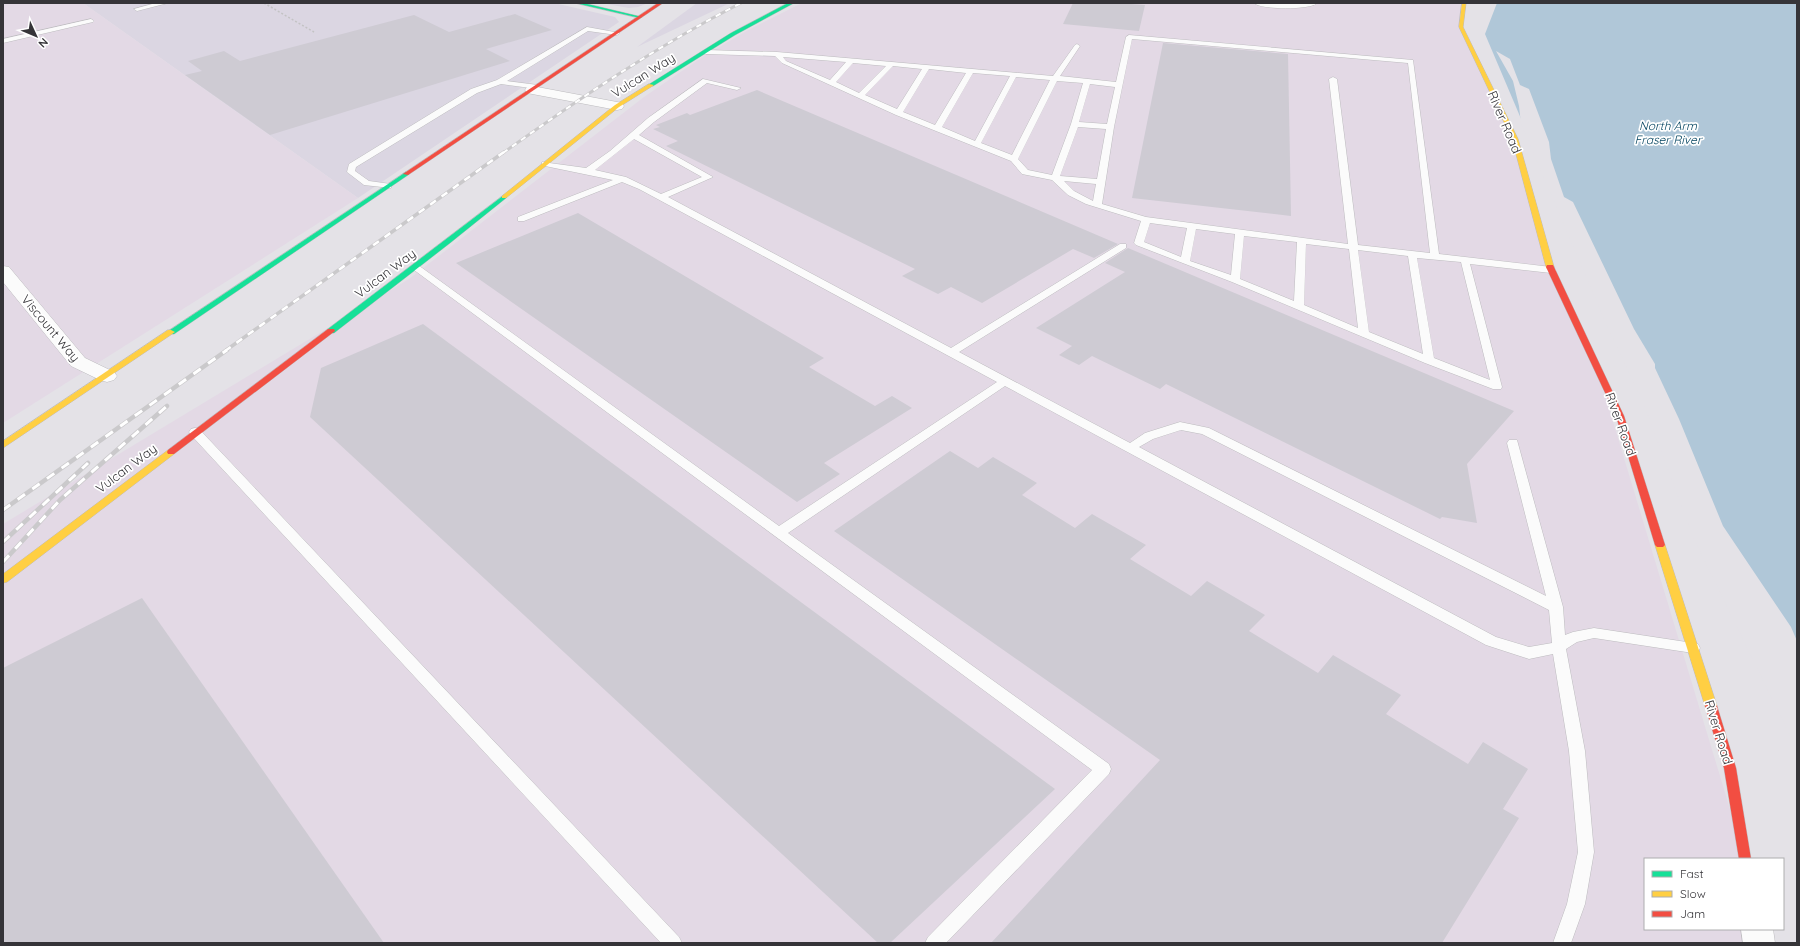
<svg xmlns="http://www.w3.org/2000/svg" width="1800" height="946" viewBox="0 0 1800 946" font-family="Quicksand,sans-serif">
  <rect width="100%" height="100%" fill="#e4e2e7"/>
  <g fill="#dbd6e2">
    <polygon points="83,3 554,3 615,17 619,22 358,198"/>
    <polygon points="601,3 648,3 638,7 629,8"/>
    <polygon points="697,3 730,3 637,47"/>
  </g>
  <g fill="#e3d9e5">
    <polygon points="3,3 83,3 358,198 3,423"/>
    <polygon points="802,3 1464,3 1461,27 1515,139 1551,269 1592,352 1745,859 1645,859 1645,929 1757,929 1759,943 3,943 3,524 409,279 644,97 704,56 750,29"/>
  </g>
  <polygon fill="#b0c7d8" points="1497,3 1797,3 1797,748 1645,401 1610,328 1485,34"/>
  <polygon fill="#e4e2e7" points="1496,51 1510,59 1520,85 1529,89 1549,142 1551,159 1564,197 1573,202 1634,329 1655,364 1655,368 1679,419 1723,526 1791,627 1797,641 1797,750 1693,537 1643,402 1608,328 1521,124 1519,106 1513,81"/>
  <g fill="#cecbd3">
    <polygon points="1073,3 1117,3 1145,5 1139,31 1063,24"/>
    <polygon points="515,14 552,30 486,49 510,61 270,135 185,75 202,71 188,61 224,51 240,61 414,15 449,32"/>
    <polygon points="1163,43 1288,54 1291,216 1132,198"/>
    <polygon points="757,90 1118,244 1094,258 1073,249 982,303 951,287 938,294 902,276 915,269 666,146 678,141 653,129 660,127 656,125 687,113 690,115"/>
    <polygon points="578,213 824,358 809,367 875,406 892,396 912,408 824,463 840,474 797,502 456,263"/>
    <polygon points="1128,248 1514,411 1467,464 1477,523 1442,517 1440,519 1166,384 1160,389 1092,356 1079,365 1059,355 1072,346 1036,328 1125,272 1105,263"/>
    <polygon points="423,324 1055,789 890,943 878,943 310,417 321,368"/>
    <polygon points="950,451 978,468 993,457 1037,483 1022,495 1075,528 1092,514 1146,545 1130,559 1191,596 1207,581 1265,615 1249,631 1318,673 1333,655 1401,695 1386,714 1468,764 1483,742 1528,769 1503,809 1519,818 1442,943 991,943 1160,760 834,531"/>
    <polygon points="142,598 384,943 3,943 3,668"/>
  </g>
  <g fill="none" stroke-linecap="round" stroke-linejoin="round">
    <g stroke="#bdbcbf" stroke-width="1">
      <g id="lane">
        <polygon points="156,3 168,3 137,11 134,9"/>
        <polygon points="91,19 94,21 93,22 3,43 3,39"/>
        <polygon points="587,27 620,33 617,35 588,31 507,81 538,85 538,89 501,84 477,93 356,167 355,171 369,181 391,184 391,188 364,185 347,172 349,164 471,89 497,80"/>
        <path d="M1129,35L1413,60L1439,254L1551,267L1556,270L1551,273L1470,264L1502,387L1501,389H1493L1425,363L1232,282L1136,245L1134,243L1141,221L1086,204L1068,195L1052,180L1022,174L1011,161L896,115L782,63L775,56L706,54L703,52L706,50L777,52L1053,76L1075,45L1077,44L1080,46L1060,76L1116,82L1126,37ZM1132,39L1408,63L1430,253L1358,245L1337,79L1333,77L1329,79L1348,244L1146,217L1102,204L1114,127ZM783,57L846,62L830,80L786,61ZM853,63L886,66L859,93L836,82ZM893,66L922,69L897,109L865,95ZM929,69L966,73L935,125L903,112ZM973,73L1010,76L975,141L942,127ZM1016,77L1050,80L1012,155L981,143ZM1057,81L1083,83L1071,124L1052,175L1028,170L1018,159ZM1090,84L1115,87L1107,124L1079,122ZM1078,127L1106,129L1097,179L1060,176ZM1064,181L1096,184L1093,201L1074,191ZM1150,223L1187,228L1181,257L1144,242ZM1196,229L1235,234L1231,275L1190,261ZM1244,236L1297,242L1294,301L1240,279ZM1306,244L1349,249L1358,328L1304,305ZM1358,250L1408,256L1423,354L1369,332ZM1417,258L1461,262L1490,380L1434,358Z"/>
        <path d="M703,79L741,88L737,90L707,83L654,122L639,135L713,177L668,197L951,348L1120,244H1126V248L959,352L1130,443L1145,433L1180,422L1209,428L1546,596L1507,443L1509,440H1517L1563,607L1565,635L1573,632L1594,628L1693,643L1698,644L1700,648L1698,652L1693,653L1594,638L1577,642L1566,649L1585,751L1594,852L1585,904L1571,943H1553L1567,904L1578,852L1569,751L1553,654L1529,659L1486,645L1005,386L788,533L1109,764L1111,769L1109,774L946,943H925L928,937L1092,770L410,267L415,264L418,265L779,526L997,382L639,189L622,182L524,221H518V217L613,180L545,166H542V162L586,168L610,151L648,118ZM634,139L702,177L661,194L626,177L595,170ZM1181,430L1202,434L1549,610L1552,643L1529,647L1496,637L1139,447L1153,439Z"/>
        <polygon points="195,428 199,429 679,937 682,943 661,943 191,435 189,432 191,429"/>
      </g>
    </g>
    <g stroke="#bdbcbf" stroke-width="1">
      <g id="street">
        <path d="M1254,3H1317C1311,10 1260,10 1254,3Z"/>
        <polygon points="532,86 617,102 622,103 624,106 622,109 617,110 527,93 525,90 527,87"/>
        <polygon points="3,266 9,267 85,358 114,372 117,376 114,380 107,382 100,380 71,366 3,282"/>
        <polygon points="1741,929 1773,929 1775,943 1743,943"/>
      </g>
    </g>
    <g stroke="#bdbcbf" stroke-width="1">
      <g id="fast">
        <polygon points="575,3 583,3 642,17 640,18"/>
        <polygon points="788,3 794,3 735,35 653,86 648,85 731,33"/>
        <polygon points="406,172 409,174 408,175 174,334 171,334 167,332"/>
        <polygon points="504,195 507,197 506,198 450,243 334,333 328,333 327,331 328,329"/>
      </g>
    </g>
    <g stroke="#bdbcbf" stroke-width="1">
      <g id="slow">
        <polygon points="1462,3 1466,3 1463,27 1518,139 1554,267 1553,269 1547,269 1546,267 1512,139 1459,27"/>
        <polygon points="649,84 654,85 619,107 506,198 502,198 502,196 615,105"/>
        <polygon points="168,330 171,330 175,332 3,448 3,441"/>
        <polygon points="171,449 174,450 175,452 174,454 7,582 3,583 3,574 168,450"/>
        <polygon points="1660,542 1663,543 1665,545 1717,706 1715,709 1711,711 1707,709 1705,706 1655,545 1657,543"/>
      </g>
    </g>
    <g stroke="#bdbcbf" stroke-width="1">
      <g id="jam">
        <polygon points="658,3 663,3 408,175 403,174"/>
        <polygon points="1547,265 1553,265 1554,267 1624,416 1665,545 1663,547 1657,547 1655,545 1616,416 1546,267"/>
        <polygon points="328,329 334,329 335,331 174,454 168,454 167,452 168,450"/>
        <polygon points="1711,701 1715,703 1717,706 1736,768 1751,859 1739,859 1724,768 1705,706 1707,703"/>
      </g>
    </g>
    <polyline stroke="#c3c3c4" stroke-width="1.5" stroke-dasharray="2 2" stroke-linecap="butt" points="264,3 314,32"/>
    <use href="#lane" fill="#fbfbfb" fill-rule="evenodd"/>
    <use href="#street" fill="#fbfbfb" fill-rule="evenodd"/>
    <use href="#fast" fill="#16e098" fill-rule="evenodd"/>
    <use href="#slow" fill="#ffcf43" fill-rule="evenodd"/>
    <use href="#jam" fill="#f24e42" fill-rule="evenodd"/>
    <g stroke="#cac9cb" stroke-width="3">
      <path id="rail-far2" d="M503,153C580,98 657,46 741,3"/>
    </g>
    <g stroke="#cac9cb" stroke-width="3.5">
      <polyline id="rail-far1" points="225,351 504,152"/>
    </g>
    <g stroke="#cac9cb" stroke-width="4.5">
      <g id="rail">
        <polyline points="3,510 227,350"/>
        <polyline points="3,542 88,463"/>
        <polyline points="3,562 60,500 167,406"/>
      </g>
    </g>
    <use href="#rail-far2" stroke="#fff" stroke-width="2" stroke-dasharray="5.5" stroke-linecap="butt"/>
    <use href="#rail-far1" stroke="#fff" stroke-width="2.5" stroke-dasharray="7" stroke-linecap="butt"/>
    <use href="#rail" stroke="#fff" stroke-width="3" stroke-dasharray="9" stroke-linecap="butt"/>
  </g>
  <g text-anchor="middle" stroke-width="3.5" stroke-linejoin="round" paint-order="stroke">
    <g font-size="12" font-style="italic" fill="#00425e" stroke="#fff">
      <text x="1668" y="130">North Arm<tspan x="1668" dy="14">Fraser River</tspan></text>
    </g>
    <g font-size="13" fill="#353438" stroke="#fff">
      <text transform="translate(643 75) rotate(-32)" y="5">Vulcan Way</text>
      <text transform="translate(1505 122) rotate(67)" y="5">River Road</text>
      <text transform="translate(385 273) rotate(-37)" y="5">Vulcan Way</text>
      <text transform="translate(51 328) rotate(50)" y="5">Viscount Way</text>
      <text transform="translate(1621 424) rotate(70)" y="5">River Road</text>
      <text transform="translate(126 468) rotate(-37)" y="5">Vulcan Way</text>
      <text transform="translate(1719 732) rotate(73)" y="5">River Road</text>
    </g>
  </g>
  <rect width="1800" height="946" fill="none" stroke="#353438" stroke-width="8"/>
  <rect x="1644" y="858" width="140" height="72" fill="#ffffff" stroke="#aeaeaf"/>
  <rect x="1652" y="871" width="20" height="6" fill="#16e098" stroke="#aeaeaf"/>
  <text x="1680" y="878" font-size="12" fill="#353438">Fast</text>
  <rect x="1652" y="891" width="20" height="6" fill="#ffcf43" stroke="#aeaeaf"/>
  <text x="1680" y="898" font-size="12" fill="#353438">Slow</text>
  <rect x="1652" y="911" width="20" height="6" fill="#f24e42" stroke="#aeaeaf"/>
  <text x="1680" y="918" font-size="12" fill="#353438">Jam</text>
  <g transform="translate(36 36) rotate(134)" stroke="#ffffff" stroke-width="3" paint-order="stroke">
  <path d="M0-3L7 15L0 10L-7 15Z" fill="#353438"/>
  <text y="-6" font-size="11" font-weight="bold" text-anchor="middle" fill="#353438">N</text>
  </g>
</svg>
